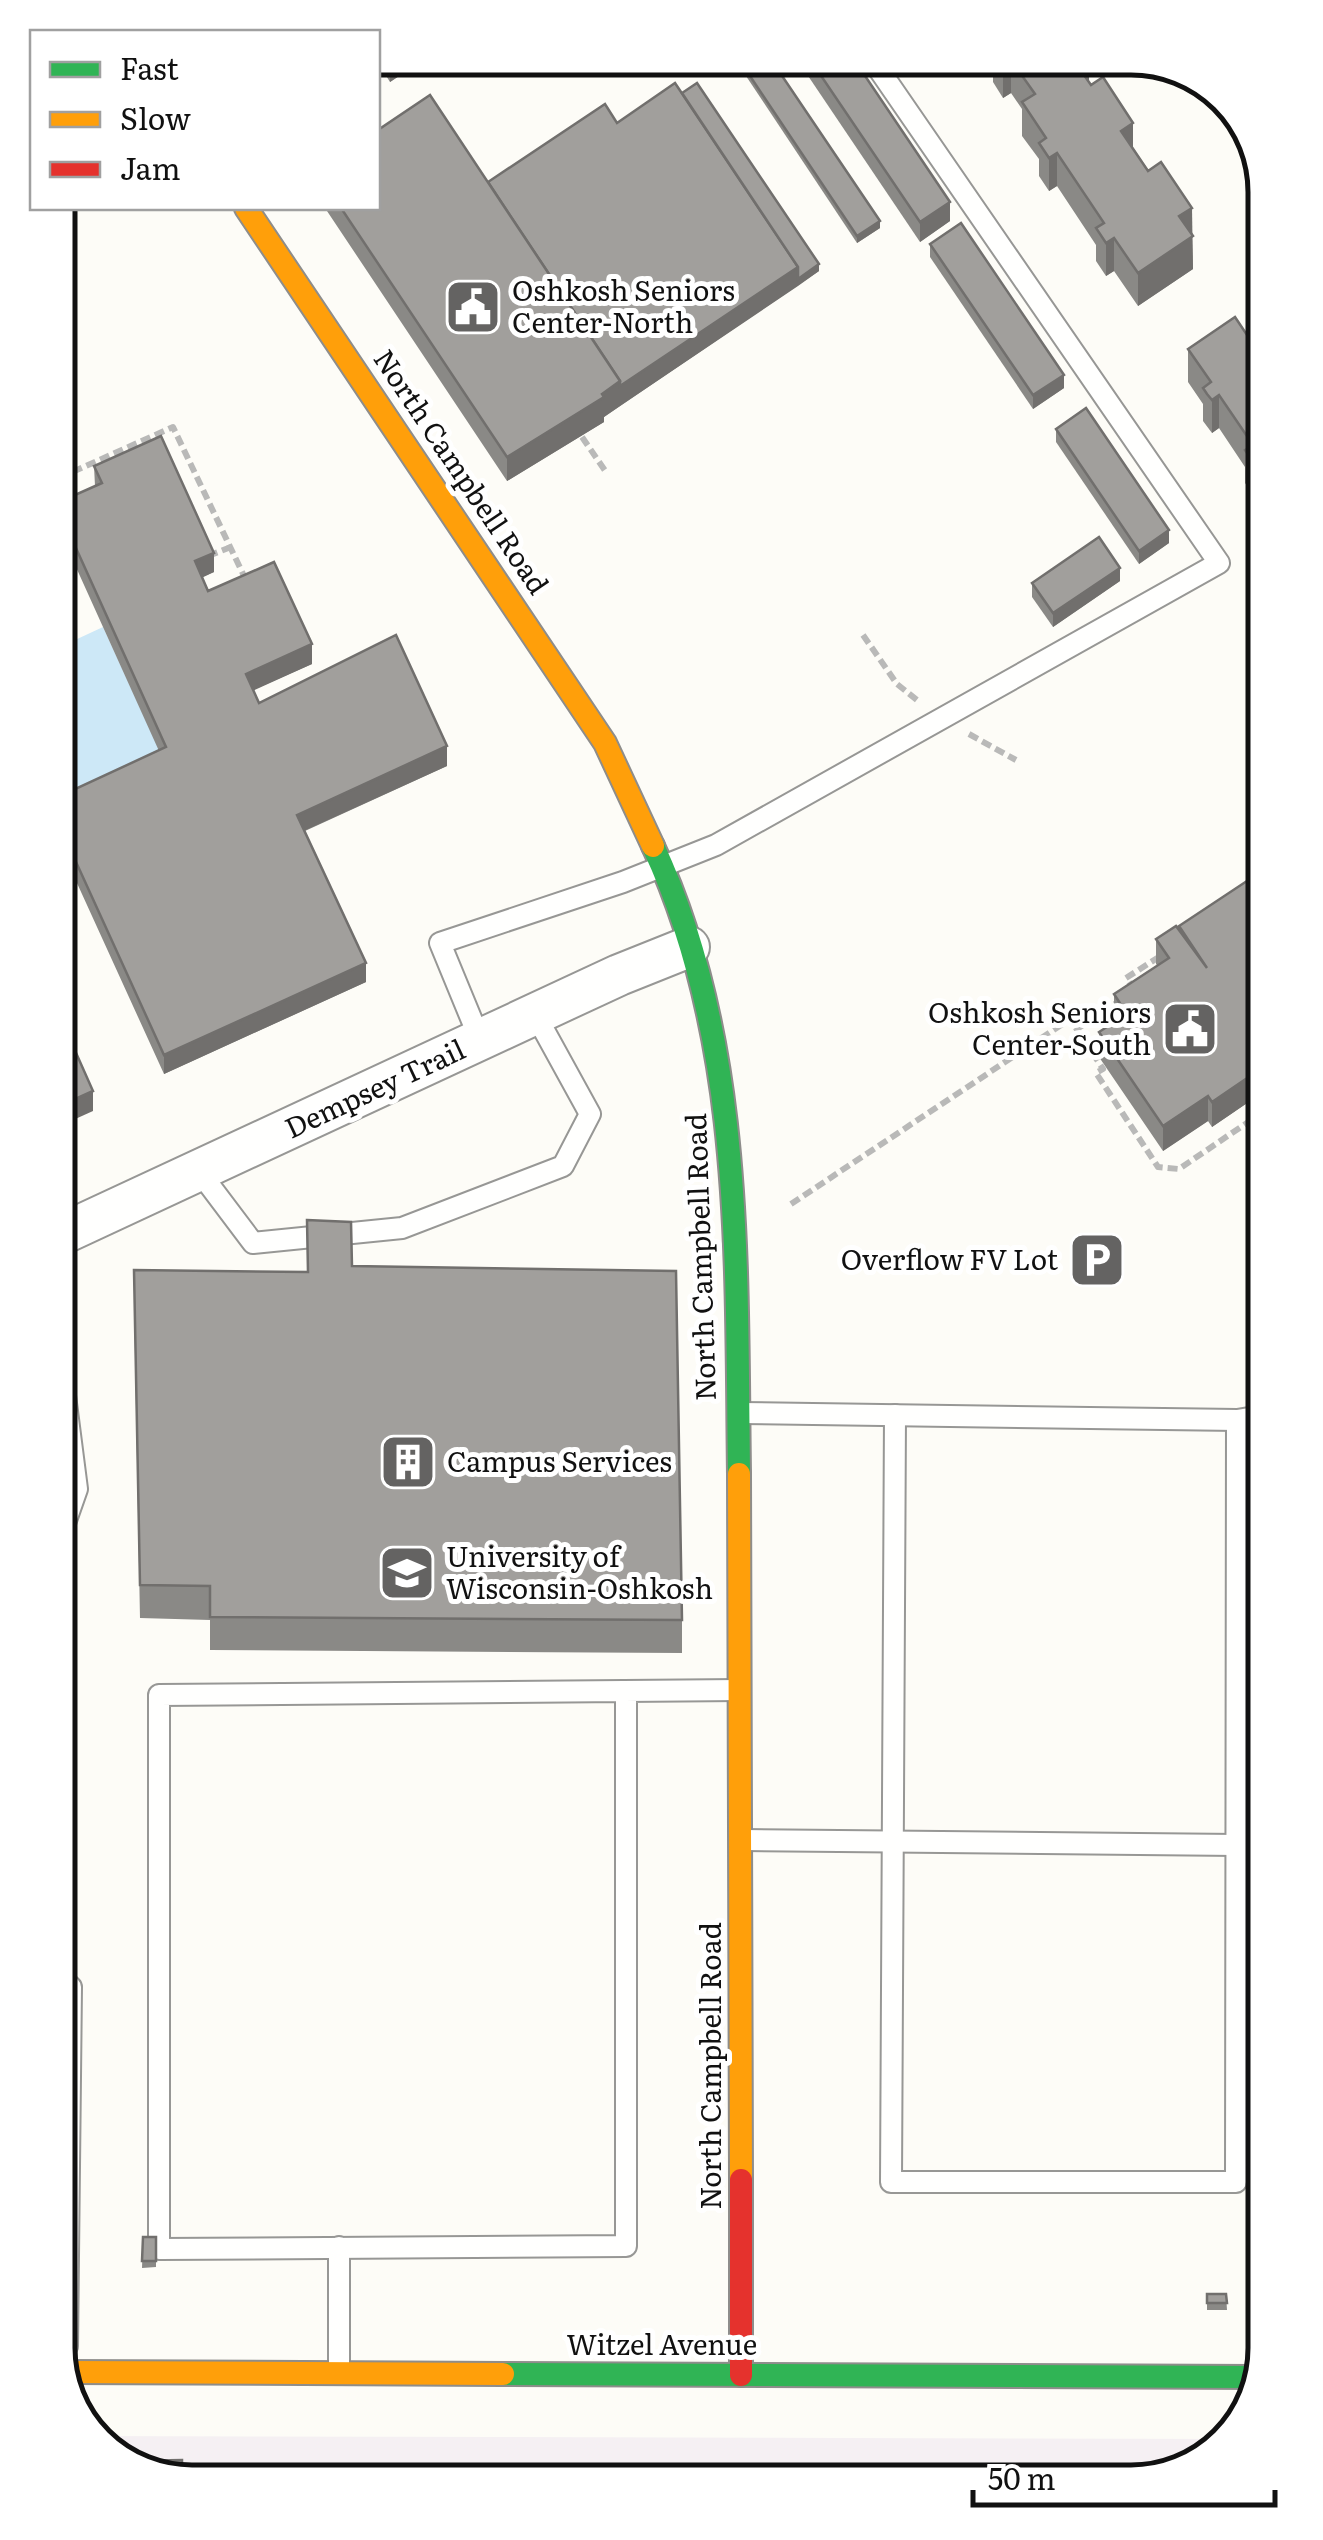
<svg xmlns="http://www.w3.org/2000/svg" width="1323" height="2540" viewBox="0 0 1323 2540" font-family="Literata,serif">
  <rect width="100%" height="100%" fill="#fdfcf7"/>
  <polygon fill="#f5f0f3" points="96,2436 1223,2439 1182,2472 183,2482 111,2455"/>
  <polygon fill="#cde8f7" points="103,627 167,767 61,815 60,647"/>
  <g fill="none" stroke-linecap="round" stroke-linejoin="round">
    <g stroke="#979795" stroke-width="24">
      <g id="lane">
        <polyline points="480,1040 440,943 623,882 716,845 1219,563 871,58"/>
        <polyline points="198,1170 253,1243 402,1228 563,1166 590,1114 535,1014"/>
        <polyline points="63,1380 77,1489 64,1526"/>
        <polyline points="739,1413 1237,1420 1261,1416"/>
        <polyline points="895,1415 891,2182 1236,2182 1237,1420"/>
        <path d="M626,1691V2246L159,2249V1695C352,1692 546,1691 740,1690"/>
        <polyline points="744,1840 1237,1845"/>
        <polyline points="66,1982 71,1987 67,2346"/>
        <polyline points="339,2370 339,2247"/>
        <polyline points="741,2477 741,2475"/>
      </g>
    </g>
    <g stroke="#979795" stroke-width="44">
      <polyline id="street" points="62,1234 619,975 689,947"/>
    </g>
    <g stroke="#8e8d8b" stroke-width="26">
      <g id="fast">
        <path d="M653,846C744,1041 736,1263 739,1474"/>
        <polyline points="503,2374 1257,2377"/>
      </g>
    </g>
    <g stroke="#8e8d8b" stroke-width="26">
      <g id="slow">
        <polyline points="246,208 605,743 653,846"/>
        <polyline points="739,1474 741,2180"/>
        <polyline points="67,2372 503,2374"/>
      </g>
    </g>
    <g stroke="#8e8d8b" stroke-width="26">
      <polyline id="jam" points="741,2375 741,2180"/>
    </g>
    <g stroke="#b9b9b8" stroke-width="6" stroke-dasharray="10 5" stroke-linecap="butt">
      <polyline points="582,437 606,472"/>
      <polyline points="59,478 173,427 244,576"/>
      <polyline points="208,556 231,547"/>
      <polyline points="863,635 897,684 917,700"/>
      <polyline points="969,734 1016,760"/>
      <polyline points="1135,990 1126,978 1162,955"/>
      <polyline points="1077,1029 1118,1002"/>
      <polyline points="791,1204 1070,1019 1103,1069 1096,1073 1158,1167 1179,1169 1260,1114"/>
    </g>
    <use href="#lane" stroke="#fffffe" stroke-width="20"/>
    <use href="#street" stroke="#fffffe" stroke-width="40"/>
    <use href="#fast" stroke="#30b455" stroke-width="22"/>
    <use href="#slow" stroke="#ff9f0a" stroke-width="22"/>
    <use href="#jam" stroke="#e5322d" stroke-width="22"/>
  </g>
  <g fill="#8a8986">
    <polygon points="378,58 414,66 390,82 378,63"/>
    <polygon points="734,58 770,58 880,228 857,243"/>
    <polygon points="796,58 853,58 950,221 920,242"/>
    <polygon points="987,58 1089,58 1089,83 1192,234 1193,269 1138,306 1114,271 1106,276 1096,261 1096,245 1057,186 1049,191 1039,176 1039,159 1022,136 1022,109 1011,93 1003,98 993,82 993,66"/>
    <polygon points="617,123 819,271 604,417 604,422 507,481 325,208 378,208 488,182"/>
    <polygon points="930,244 1064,388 1033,409 930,257"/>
    <polygon points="1256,333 1254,496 1245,483 1245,467 1219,428 1212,433 1203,421 1203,404 1188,382 1188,349 1249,338"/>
    <polygon points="1056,429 1169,543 1139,564 1056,442"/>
    <polygon points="94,466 214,572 202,577 208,591 312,664 253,690 259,703 447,766 305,831 366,982 164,1074 61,848 60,796 159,751 75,565 59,572 95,486"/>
    <polygon points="1120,581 1053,627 1032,597 1032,583"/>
    <polygon points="1259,873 1256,1097 1212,1127 1208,1121 1163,1151 1099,1057 1099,1032 1116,1021 1114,1019 1114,994 1158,966 1156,964 1156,939 1179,930 1179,926"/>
    <polygon points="352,1266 682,1620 682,1653 210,1650 210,1620 140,1618 134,1303"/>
    <polygon points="143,2237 156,2237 156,2267 142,2268"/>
    <polygon points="1207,2294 1226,2294 1227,2310 1207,2310"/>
  </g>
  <g fill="#716f6d">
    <polygon points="1076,58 1089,58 1089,90 1077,98"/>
    <polygon points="414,60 414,66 390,82 390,75"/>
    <polygon points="1011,60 1011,93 1003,98 1003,65"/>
    <polygon points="1133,123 1133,156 1121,131"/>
    <polygon points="1057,153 1057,186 1049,191 1049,158"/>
    <polygon points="950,202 950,221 920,242 920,222"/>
    <polygon points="1192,208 1193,269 1138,306 1138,273 1179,216"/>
    <polygon points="880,221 880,228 857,243 857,236"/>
    <polygon points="1114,238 1114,271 1106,276 1106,243"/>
    <polygon points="819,264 819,271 798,286 798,279"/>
    <polygon points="798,267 798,286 620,406 604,417 604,422 507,481 507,457 620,381"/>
    <polygon points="1064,375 1064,388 1033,409 1033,395"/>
    <polygon points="1219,395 1219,428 1212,433 1212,400"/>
    <polygon points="1257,460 1257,493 1254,496 1254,463"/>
    <polygon points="1169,530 1169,543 1139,564 1139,551"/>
    <polygon points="75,546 75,565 59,572 59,553"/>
    <polygon points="214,553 214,572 195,581 195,561"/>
    <polygon points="1120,568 1120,581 1053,627 1053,613"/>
    <polygon points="312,644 312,664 246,694 246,674"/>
    <polygon points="447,746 447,766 297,834 297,815"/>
    <polygon points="366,963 366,982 164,1074 164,1055"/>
    <polygon points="1260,1059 1260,1084 1256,1086 1256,1097 1212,1127 1212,1102 1251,1065"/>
    <polygon points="93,1091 93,1111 62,1125 62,1105"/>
    <polygon points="1208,1096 1208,1121 1163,1151 1163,1126"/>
  </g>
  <g fill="#a19f9c" stroke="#716f6d" stroke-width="2.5">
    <polygon points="378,58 412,58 414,60 390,75"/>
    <polygon points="738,58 770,58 880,221 857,236"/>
    <polygon points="809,58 853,58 950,202 920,222"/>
    <polygon points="998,58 1088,58 1077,65 1091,85 1103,77 1133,123 1121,131 1148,171 1161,162 1192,208 1179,216 1193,236 1138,273 1114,238 1106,243 1096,228 1104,223 1057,153 1049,158 1039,143 1046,138 1022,102 1035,94 1011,60 1003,65"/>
    <polygon points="675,83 798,267 620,386 620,381 488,182 605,104 617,123"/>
    <polygon points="697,83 819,264 798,279 798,267 682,93"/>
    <polygon points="430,95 620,381 602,394 604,397 507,457 341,208 378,208 378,130"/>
    <polygon points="961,223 1064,375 1033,395 930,244"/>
    <polygon points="1235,317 1249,338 1256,333 1257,460 1254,463 1245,450 1253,445 1219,395 1212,400 1207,394 1203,388 1211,382 1188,349"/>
    <polygon points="1086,408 1169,530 1139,551 1056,429"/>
    <polygon points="161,436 214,553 195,561 208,591 274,562 312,644 246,674 259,703 396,635 447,746 297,815 366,963 164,1055 61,829 60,796 166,747 75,546 59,553 59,502 102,483 94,466"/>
    <polygon points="1099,537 1120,568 1053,613 1032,583"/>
    <polygon points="1258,725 1258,743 1253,735"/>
    <polygon points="1259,873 1260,1059 1251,1065 1256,1072 1212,1102 1208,1096 1163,1126 1099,1032 1127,1014 1114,994 1169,958 1156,939 1176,926 1207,968 1179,926"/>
    <polygon points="61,1019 93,1091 62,1105"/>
    <polygon points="307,1220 351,1222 352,1266 676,1271 682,1620 210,1617 210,1586 140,1585 134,1270 308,1272"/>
    <polygon points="143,2237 156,2237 156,2261 142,2261"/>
    <polygon points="1207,2294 1226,2294 1227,2303 1207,2303"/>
    <polygon points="182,2460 182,2482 127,2461"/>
  </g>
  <defs>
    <g id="civic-square" transform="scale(2.875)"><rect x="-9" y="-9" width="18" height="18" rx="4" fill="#646362" stroke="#fff"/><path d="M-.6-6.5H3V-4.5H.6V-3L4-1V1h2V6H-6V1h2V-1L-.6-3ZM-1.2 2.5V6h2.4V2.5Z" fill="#fff"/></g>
    <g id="parking-square" transform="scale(2.875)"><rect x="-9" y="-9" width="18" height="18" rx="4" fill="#646362" stroke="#fff"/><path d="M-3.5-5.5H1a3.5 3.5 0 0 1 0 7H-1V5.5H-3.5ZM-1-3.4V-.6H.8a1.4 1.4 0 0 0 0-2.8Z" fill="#fff"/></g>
    <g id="building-square" transform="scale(2.875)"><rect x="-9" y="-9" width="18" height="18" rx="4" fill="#646362" stroke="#fff"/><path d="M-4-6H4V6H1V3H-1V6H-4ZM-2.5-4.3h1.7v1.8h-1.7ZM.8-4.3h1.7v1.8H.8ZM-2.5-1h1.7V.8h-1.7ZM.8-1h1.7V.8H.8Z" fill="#fff"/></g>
    <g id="university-square" transform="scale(2.875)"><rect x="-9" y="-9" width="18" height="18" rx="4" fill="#646362" stroke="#fff"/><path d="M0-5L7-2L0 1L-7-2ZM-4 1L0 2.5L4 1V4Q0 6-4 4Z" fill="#fff"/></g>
  </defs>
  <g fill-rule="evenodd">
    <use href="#civic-square" x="473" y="307"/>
    <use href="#civic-square" x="1190" y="1029"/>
    <use href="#parking-square" x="1097" y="1260"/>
    <use href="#building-square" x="408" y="1462"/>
    <use href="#university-square" x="407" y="1573"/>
  </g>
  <g text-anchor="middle" stroke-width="10" stroke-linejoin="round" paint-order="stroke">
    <g font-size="28" fill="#111" stroke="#fff" text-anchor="start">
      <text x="512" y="301">Oshkosh Seniors<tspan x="512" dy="32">Center-North</tspan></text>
      <text x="1151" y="1023" text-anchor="end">Oshkosh Seniors<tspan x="1151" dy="32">Center-South</tspan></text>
      <text x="1058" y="1270" text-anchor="end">Overflow FV Lot</text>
      <text x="447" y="1472">Campus Services</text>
      <text x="446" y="1567">University of<tspan x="446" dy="32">Wisconsin-Oshkosh</tspan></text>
    </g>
    <g font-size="28" fill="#111" stroke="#fff">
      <text transform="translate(461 472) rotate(56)" y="10">North Campbell Road</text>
      <text transform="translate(375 1089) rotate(-25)" y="10">Dempsey Trail</text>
      <text transform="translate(701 1257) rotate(-92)" y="10">North Campbell Road</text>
      <text transform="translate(711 2066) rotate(-90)" y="10">North Campbell Road</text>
      <text x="662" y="2355">Witzel Avenue</text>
    </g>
  </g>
  <path d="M0 0H1323V2540H0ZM192 75H1131A117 117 0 0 1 1248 192V2348A117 117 0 0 1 1131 2465H192A117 117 0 0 1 75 2348V192A117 117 0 0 1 192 75Z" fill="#fff" fill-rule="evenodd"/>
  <path fill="none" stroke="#111" stroke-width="5" d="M192 75H1131A117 117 0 0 1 1248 192V2348A117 117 0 0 1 1131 2465H192A117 117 0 0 1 75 2348V192A117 117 0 0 1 192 75Z"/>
  <rect x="30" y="30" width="350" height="180" fill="#ffffff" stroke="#a0a0a0" stroke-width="2.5"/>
  <rect x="50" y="62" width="50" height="15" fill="#30b455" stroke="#a0a0a0" stroke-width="2.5"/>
  <text x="120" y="80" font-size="30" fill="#111111">Fast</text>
  <rect x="50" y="112" width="50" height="15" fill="#ff9f0a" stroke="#a0a0a0" stroke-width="2.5"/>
  <text x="120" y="130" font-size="30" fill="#111111">Slow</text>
  <rect x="50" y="162" width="50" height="15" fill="#e5322d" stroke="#a0a0a0" stroke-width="2.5"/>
  <text x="120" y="180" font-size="30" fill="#111111">Jam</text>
  <path d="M973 2490v15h302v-15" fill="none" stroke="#111111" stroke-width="5"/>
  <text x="988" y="2490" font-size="30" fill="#111111" stroke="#ffffff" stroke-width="8" paint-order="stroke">50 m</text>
</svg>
